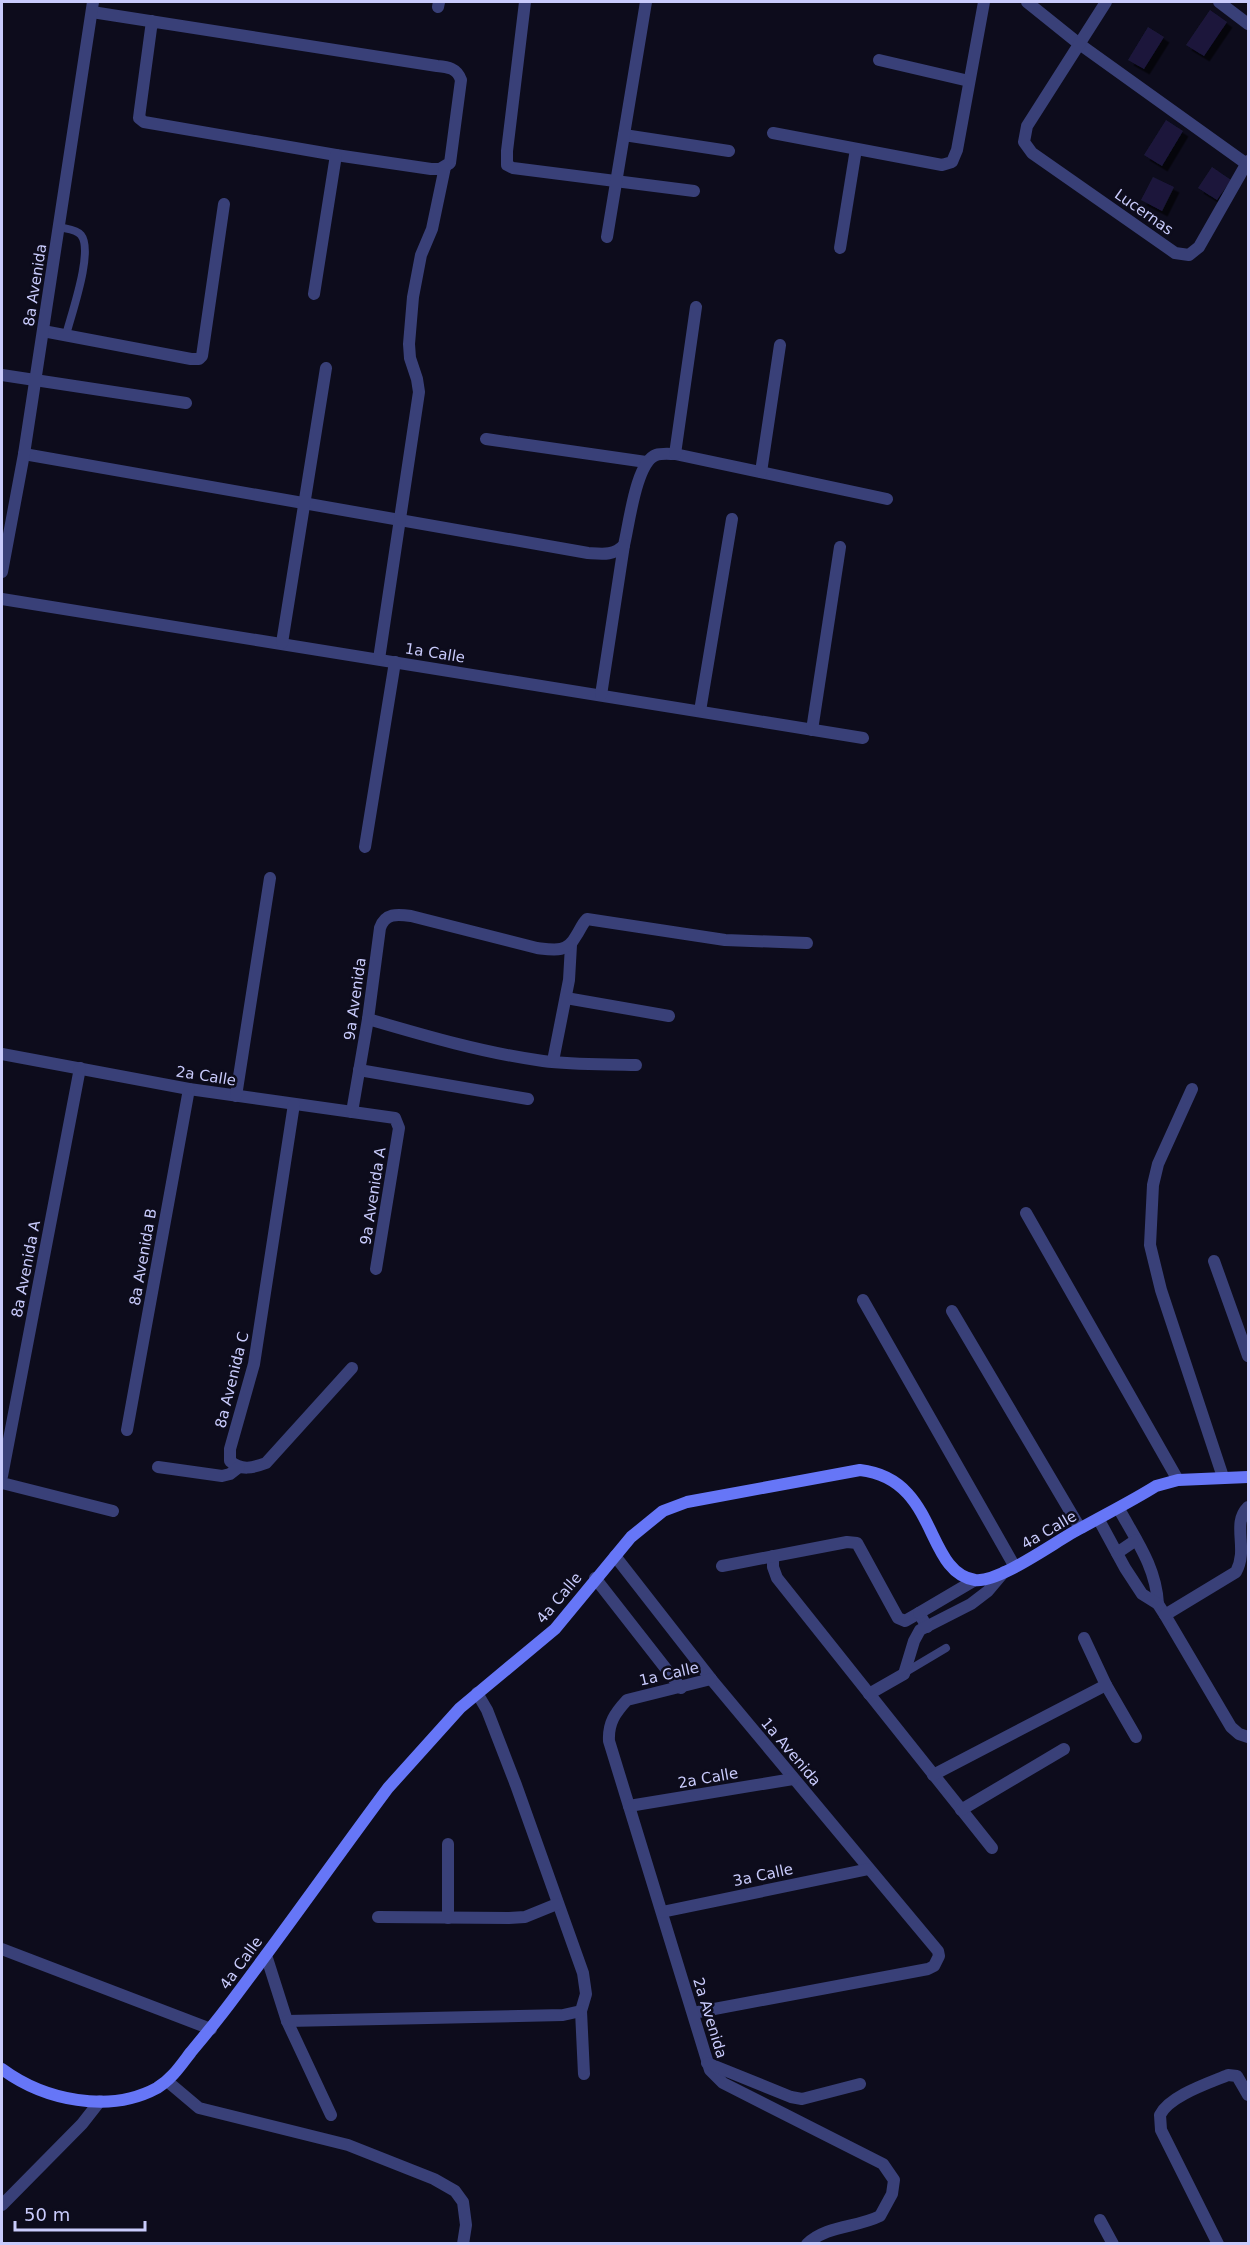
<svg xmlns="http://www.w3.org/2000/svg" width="1250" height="2245" viewBox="0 0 1250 2245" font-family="'DejaVu Sans',sans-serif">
  <defs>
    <filter id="shadow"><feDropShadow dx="5.5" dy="5.5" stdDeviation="0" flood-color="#0009"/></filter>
  </defs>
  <rect width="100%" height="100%" fill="#0d0c1c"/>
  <g fill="#1c193b" filter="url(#shadow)">
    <polygon points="1210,10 1227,22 1204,56 1186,45"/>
    <polygon points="1148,27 1164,37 1144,69 1128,60"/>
    <polygon points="1166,120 1183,131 1162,166 1144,155"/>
    <polygon points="1212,167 1231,180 1217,200 1198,188"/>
    <polygon points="1153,177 1174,187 1162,211 1141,200"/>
  </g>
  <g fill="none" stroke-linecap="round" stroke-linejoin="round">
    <g stroke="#394078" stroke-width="8">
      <path d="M59,227C65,229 76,229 81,235C94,251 71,315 66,335"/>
      <polyline points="904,1673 946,1648"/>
    </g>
    <g stroke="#394078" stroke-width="12">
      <polyline points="525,2 507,151 507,165 513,168 694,191"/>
      <polyline points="1027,2 1078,43 1248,165"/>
      <polyline points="1106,2 1027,126 1024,142 1032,153 1175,253 1189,255 1199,247 1248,161"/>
      <polyline points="1219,2 1248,24"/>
      <polyline points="438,7 439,2"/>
      <path d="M92,12L437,66C448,67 457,68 461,80L450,163L440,169H431L336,155L144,122L139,118L140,110L152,21"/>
      <polyline points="879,60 969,81"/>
      <polyline points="773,133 942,165 952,162 957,150 984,2"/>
      <polyline points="624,135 729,151"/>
      <polyline points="607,237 646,2"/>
      <polyline points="840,248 856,149"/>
      <polyline points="314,294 336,155"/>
      <polyline points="43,331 191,359 199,359 202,356 224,204"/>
      <polyline points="2,375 186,403"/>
      <polyline points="486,439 646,462"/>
      <path d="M24,454L588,553C602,554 614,556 624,545C629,525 636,462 656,455C662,453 670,454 675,454L887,499"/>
      <polyline points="675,454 696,307"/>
      <polyline points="761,472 780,345"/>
      <polyline points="2,572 24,454 93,2"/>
      <polyline points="2,599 863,738"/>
      <polyline points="282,643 326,368"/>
      <polyline points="379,659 419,392 417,379 410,358 409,344 413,297 421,255 432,229 445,167"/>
      <polyline points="601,695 624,545"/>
      <polyline points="700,711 732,519"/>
      <polyline points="812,730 840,547"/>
      <polyline points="365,847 395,662"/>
      <polyline points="566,998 669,1016"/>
      <path d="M368,1019C426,1036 484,1053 543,1061C574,1065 605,1064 636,1065"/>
      <polyline points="2,1054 189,1089 395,1118 399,1128 376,1269"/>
      <polyline points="553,1061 569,980 571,945"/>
      <polyline points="359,1070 528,1099"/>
      <polyline points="1192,1089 1158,1164 1153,1185 1150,1245 1161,1290 1223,1477"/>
      <polyline points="236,1096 270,878"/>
      <path d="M294,1104L254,1364L230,1449V1461C241,1471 253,1468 266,1463L352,1368"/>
      <path d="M352,1112L368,1019L380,928C385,913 397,914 411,916L537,948C554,950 567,953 576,936C580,930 582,924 587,919L725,940L807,943"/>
      <polyline points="1026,1213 1178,1480"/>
      <polyline points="1214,1261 1248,1356"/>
      <polyline points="863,1300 1015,1567"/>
      <polyline points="952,1311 1080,1528"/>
      <polyline points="127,1430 189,1089"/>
      <polyline points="158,1467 222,1476 230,1474 239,1467"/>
      <polyline points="2,1476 80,1068"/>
      <polyline points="2,1483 113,1511"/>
      <path d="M1119,1509C1136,1540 1156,1567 1158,1604"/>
      <polyline points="1099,1520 1125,1568 1142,1594 1158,1604 1165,1615 1231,1727 1239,1734 1248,1737"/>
      <polyline points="1117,1553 1136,1540"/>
      <polyline points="615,1556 711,1679 938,1951 939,1956 934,1966 928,1969 693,2013"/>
      <polyline points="773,1556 773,1567 777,1578 992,1848"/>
      <polyline points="722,1566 847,1542 857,1543 898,1618 905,1621 919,1613 927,1627"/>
      <polyline points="595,1578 681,1688"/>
      <polyline points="919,1613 975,1580"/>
      <path d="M1165,1615L1236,1572C1249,1548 1231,1524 1248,1507"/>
      <path d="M711,1679L627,1700C615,1713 608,1723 609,1741L710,2070L723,2083L883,2164L894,2180L892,2194L880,2216C856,2228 827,2225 807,2244"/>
      <polyline points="1106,1685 1136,1737"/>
      <polyline points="477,1693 487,1710 516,1785 583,1973 586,1994 581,2011 584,2074"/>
      <polyline points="869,1694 904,1674 914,1641 920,1630 971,1604 988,1591 1004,1572"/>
      <polyline points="933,1775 1106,1685 1084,1638"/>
      <polyline points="629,1806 793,1779"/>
      <polyline points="961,1810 1064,1749"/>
      <polyline points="448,1844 448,1918"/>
      <polyline points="662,1912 869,1869"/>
      <polyline points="378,1917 509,1918 525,1917 557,1904"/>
      <polyline points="2,1949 211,2029"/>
      <polyline points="266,1955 287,2021 331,2115"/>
      <polyline points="287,2021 563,2015 581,2011"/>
      <polyline points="707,2063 791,2097 802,2099 860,2084"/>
      <polyline points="167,2081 199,2108 348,2145 434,2179 455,2191 463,2202 466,2225 463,2244"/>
      <polyline points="2,2205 82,2124 100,2101"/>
      <polyline points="1100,2220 1113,2244"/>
      <path d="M1218,2244L1161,2130L1160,2115C1169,2096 1209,2083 1228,2075L1237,2076L1248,2095"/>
    </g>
    <path stroke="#6676f7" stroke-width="12" d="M2,2069C44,2100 109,2114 157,2088C172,2079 181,2065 191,2052C206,2034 220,2017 234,1998C286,1929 336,1858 388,1788L460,1708L555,1629L631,1537L663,1511L687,1502L860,1470C939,1479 924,1572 975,1580C1000,1583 1057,1540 1081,1528C1106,1514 1132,1501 1156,1486L1178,1480L1248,1477"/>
  </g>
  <g text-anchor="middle" stroke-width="5" stroke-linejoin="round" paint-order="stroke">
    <g font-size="15" fill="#c9cbfc" stroke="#0d0c1c">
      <text transform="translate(1144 212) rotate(35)" y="5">Lucernas</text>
      <text transform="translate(35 285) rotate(-81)" y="5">8a Avenida</text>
      <text transform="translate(435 653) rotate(9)" y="5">1a Calle</text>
      <text transform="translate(355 999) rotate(-82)" y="5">9a Avenida</text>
      <text transform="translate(206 1076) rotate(9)" y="5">2a Calle</text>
      <text transform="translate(373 1196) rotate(-81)" y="5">9a Avenida A</text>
      <text transform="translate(143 1257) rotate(-80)" y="5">8a Avenida B</text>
      <text transform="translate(26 1269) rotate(-79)" y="5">8a Avenida A</text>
      <text transform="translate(232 1380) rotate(-76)" y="5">8a Avenida C</text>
      <text transform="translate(1049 1530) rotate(-30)" y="5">4a Calle</text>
      <text transform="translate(559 1598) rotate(-50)" y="5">4a Calle</text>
      <text transform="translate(669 1674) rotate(-13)" y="5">1a Calle</text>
      <text transform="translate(791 1752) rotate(50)" y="5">1a Avenida</text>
      <text transform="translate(708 1778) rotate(-10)" y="5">2a Calle</text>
      <text transform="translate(763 1875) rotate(-12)" y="5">3a Calle</text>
      <text transform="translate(241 1963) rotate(-54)" y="5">4a Calle</text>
      <text transform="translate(710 2018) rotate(73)" y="5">2a Avenida</text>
    </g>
  </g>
  <rect width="1250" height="2245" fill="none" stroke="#c9cbfc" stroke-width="6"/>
  <path d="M15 2221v9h130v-9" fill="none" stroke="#c9cbfc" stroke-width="3"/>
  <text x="24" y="2221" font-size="18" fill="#c9cbfc" stroke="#0d0c1c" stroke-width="4.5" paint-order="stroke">50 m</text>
</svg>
